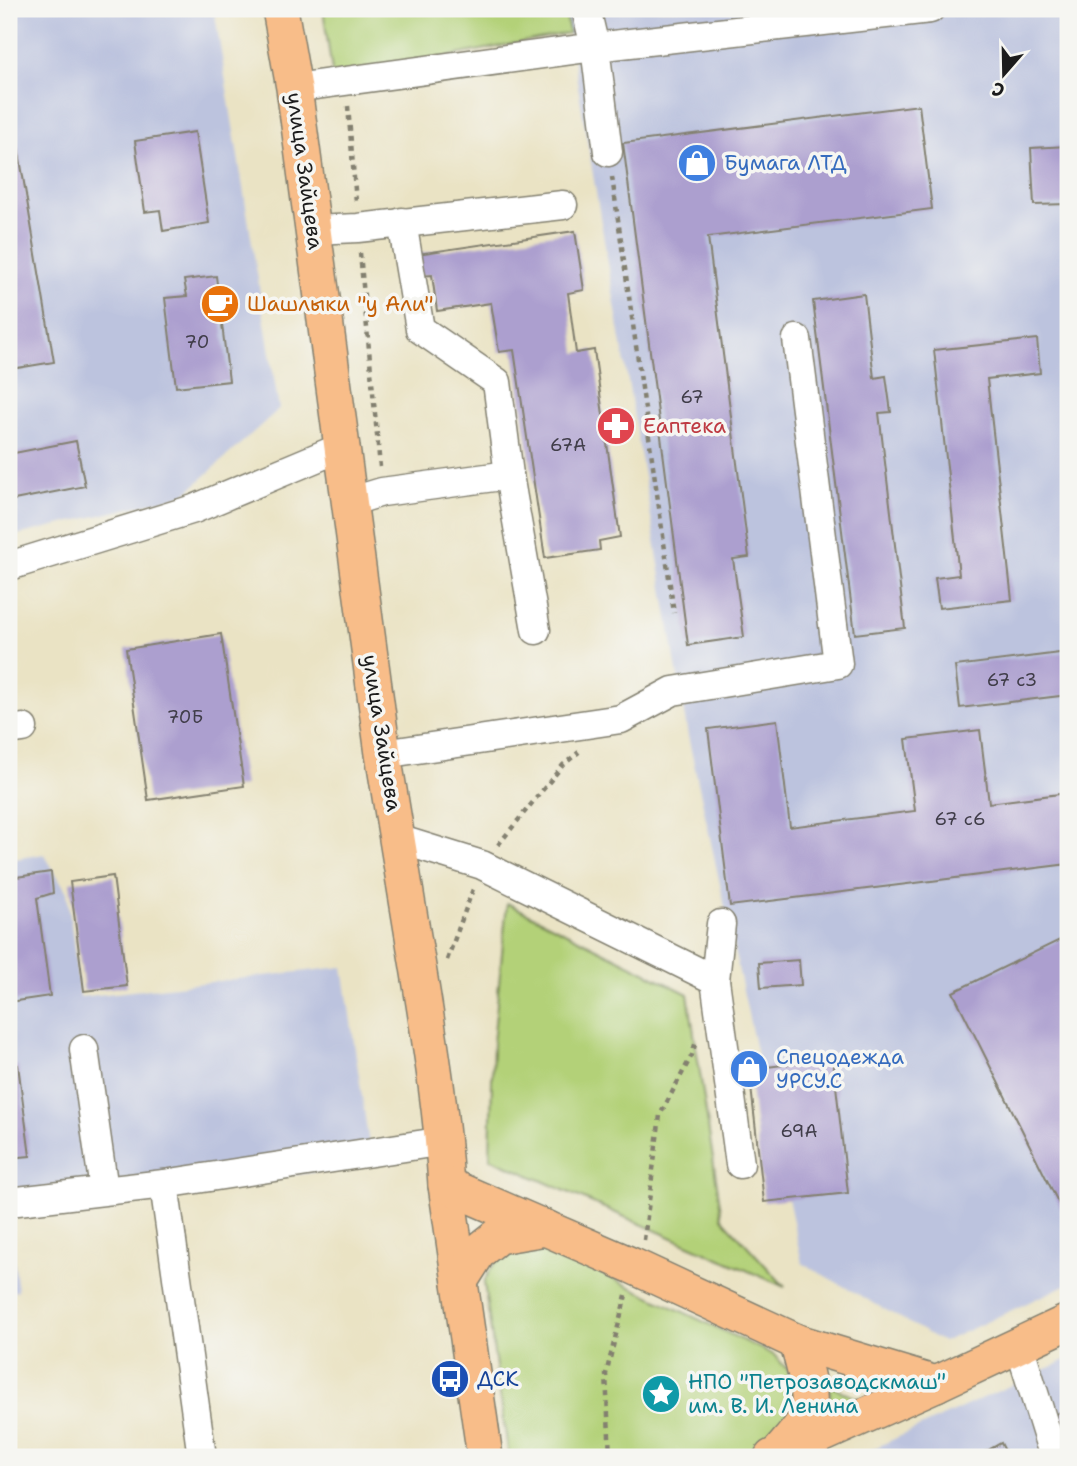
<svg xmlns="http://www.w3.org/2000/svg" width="1077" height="1466" viewBox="0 0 1077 1466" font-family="'Shantell Sans',sans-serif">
  <rect width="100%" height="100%" fill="#f6f6f2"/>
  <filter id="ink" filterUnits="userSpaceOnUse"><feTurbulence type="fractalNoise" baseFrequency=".0143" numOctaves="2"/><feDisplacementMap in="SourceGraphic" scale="14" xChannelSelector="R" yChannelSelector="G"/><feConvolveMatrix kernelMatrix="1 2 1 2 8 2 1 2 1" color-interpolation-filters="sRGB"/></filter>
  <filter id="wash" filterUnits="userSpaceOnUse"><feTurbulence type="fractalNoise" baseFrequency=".00686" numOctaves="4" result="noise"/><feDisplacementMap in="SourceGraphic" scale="28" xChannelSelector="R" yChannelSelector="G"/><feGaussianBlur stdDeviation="1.57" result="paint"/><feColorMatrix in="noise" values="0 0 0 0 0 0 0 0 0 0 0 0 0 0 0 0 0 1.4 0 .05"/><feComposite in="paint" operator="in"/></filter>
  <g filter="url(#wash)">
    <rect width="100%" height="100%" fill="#eae3c4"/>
    <g fill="#bcc3de">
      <polygon points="9,9 214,9 279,409 184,495 9,537"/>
      <polygon points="565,9 1068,9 1068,1284 943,1342 802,1263 688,736"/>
      <polygon points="44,854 67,892 80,997 343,967 372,1165 9,1211 9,860"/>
      <polygon points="9,1221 18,1291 9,1292"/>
      <polygon points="1068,1359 1068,1457 855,1457"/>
    </g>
    <g fill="#b3d178" stroke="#68764a" stroke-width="2">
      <polygon points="323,9 565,9 569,33 333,79"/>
      <polygon points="507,903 688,994 722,1218 785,1287 490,1158 493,1043"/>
      <path d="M525,1245L544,1246L774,1355L788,1370L793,1388L788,1416L770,1442L735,1457H509L484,1283C494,1259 501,1255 525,1245Z"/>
      <polygon points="830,1386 859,1399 830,1413"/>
    </g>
    <g id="blocks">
      <g fill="#ac9fcf">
        <polygon points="919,105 932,209 708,237 749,557 733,559 744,637 688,645 623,143"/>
        <polygon points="14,123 54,362 11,369 9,355 9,124"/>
        <polygon points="195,132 209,223 163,231 160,210 145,212 135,141"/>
        <polygon points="1068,146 1068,204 1034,205 1031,148"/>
        <polygon points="575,231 584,290 568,293 576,353 594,350 620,537 599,541 600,550 545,558 514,350 499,352 491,303 437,311 432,275 420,276 417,254"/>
        <polygon points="216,276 229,381 176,387 165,298 187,296 184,280"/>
        <polygon points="864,294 874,378 886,376 891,412 879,413 905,628 855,634 813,301"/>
        <polygon points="1037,339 1040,373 987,379 1012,600 939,608 935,578 959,575 934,350"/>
        <polygon points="76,441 85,486 9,501 9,454"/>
        <polygon points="221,634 244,786 148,800 126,649"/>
        <polygon points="1068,652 1068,695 960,708 955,666"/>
        <polygon points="777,720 790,827 915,811 906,739 980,730 989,803 1068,793 1068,864 730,906 708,729"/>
        <polygon points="51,872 53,893 37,898 50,996 9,1002 9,878"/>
        <polygon points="113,876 127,986 84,991 70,882"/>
        <polygon points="1068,936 1068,1222 953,992"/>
        <polygon points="799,960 801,985 761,988 759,963"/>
        <polygon points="833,1059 848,1193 764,1202 749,1069"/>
        <polygon points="18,1065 30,1156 9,1158 9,1067"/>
        <polygon points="1068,1408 1068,1450 1052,1416"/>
        <polygon points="1001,1443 1008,1457 976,1457"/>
      </g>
    </g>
  </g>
  <g filter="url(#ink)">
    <use href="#blocks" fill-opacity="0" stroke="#838070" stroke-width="2"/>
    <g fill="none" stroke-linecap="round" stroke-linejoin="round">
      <g stroke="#838070" stroke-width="31">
        <g id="minor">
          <polyline points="294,88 595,47 586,9"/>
          <polyline points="608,152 595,47 930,9"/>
          <polyline points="402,222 420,329 497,382 509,475"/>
          <polyline points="313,230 358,228 563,205"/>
          <polyline points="349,502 382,492 509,475 536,630"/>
          <polyline points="9,566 194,509 342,447"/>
          <polyline points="9,730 23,728"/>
          <polyline points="383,754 621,719 673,691 838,664 797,339"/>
          <polyline points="398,839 482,865 715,980"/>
          <polyline points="721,924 715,980 740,1164"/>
          <polyline points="84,1049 104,1190"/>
          <polyline points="164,1184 202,1457"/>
          <polyline points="9,1202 164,1184 444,1141"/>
          <polyline points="1019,1345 1054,1457"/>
        </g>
      </g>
      <g stroke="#838070" stroke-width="38">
        <g id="major">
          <path d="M280,9L294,88L383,754C396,829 408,904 420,979C431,1047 442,1116 446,1185L485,1457"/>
          <polyline points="446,1185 633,1266 797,1342 936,1384"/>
          <polyline points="460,1281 479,1251 498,1236 546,1228"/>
          <path d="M780,1452C788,1442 799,1431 805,1420C816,1401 803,1363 797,1342"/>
          <polyline points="772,1457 936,1384 1068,1322"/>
        </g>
      </g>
      <g stroke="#838070" stroke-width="4.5" stroke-dasharray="5 5" stroke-linecap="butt">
        <polyline points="348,106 356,202"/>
        <polyline points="612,177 674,613"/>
        <polyline points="360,253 380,467"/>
        <polyline points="498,845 563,765 579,752"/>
        <polyline points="447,960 473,889"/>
        <polyline points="644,1240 660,1115 692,1055 696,1041"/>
        <polyline points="610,1457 606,1374 626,1295"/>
      </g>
      <use href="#minor" stroke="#fff" stroke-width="28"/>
      <use href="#major" stroke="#f8bd89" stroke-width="35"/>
    </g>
  </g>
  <defs>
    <g id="shop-disc" transform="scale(2.0125)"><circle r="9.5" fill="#3f7fe0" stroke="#f6f6f2"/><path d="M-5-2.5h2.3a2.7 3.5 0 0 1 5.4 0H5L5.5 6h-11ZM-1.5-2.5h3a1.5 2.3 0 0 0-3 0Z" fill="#fff"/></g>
    <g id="cafe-disc" transform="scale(2.0125)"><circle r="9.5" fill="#e8710a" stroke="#f6f6f2"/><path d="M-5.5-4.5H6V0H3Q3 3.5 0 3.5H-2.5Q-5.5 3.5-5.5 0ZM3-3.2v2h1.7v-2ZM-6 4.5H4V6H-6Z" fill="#fff"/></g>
    <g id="pharmacy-disc" transform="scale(2.0125)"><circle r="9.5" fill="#e0444e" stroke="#f6f6f2"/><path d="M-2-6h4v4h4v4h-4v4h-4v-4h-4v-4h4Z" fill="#fff"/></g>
    <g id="bus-disc" transform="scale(2.0125)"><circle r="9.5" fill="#1a4fb4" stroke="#f6f6f2"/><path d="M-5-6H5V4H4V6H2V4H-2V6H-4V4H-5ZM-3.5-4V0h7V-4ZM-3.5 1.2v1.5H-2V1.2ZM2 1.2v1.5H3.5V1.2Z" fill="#fff"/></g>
    <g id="sight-disc" transform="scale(2.0125)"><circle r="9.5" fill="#0f9aa8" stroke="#f6f6f2"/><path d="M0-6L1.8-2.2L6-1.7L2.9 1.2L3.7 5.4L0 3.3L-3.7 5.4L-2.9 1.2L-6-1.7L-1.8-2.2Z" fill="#fff"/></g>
  </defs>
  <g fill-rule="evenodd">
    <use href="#shop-disc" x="697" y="163"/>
    <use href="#cafe-disc" x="220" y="304"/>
    <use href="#pharmacy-disc" x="616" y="426"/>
    <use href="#shop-disc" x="749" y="1069"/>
    <use href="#bus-disc" x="450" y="1379"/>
    <use href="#sight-disc" x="661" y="1394"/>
  </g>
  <g text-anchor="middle" stroke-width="7" stroke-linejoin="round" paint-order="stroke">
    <g font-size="18" fill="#403d49">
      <text x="197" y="348">70</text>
      <text x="692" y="403">67</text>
      <text x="568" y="451">67А</text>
      <text x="1012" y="686">67 с3</text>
      <text x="185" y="723">70Б</text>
      <text x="960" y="825">67 с6</text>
      <text x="799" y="1137">69А</text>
    </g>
    <g font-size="21" fill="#366cbe" stroke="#f6f6f2" text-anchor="start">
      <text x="724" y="170">Бумага ЛТД</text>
      <text x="776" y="1064">Спецодежда<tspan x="776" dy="24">УРСУ.С</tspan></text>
    </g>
    <g font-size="21" fill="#1c1c1c" stroke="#f6f6f2">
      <text transform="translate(305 171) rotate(82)" y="7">улица Зайцева</text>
      <text transform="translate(382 733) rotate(81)" y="7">улица Зайцева</text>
    </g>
    <g font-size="21" fill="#c56008" stroke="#f6f6f2" text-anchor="start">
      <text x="247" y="311">Шашлыки "у Али"</text>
    </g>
    <g font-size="21" fill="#be3a42" stroke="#f6f6f2" text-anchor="start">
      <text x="643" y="433">Еаптека</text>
    </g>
    <g font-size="21" fill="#164399" stroke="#f6f6f2" text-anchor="start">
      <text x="477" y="1386">ДСК</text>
    </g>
    <g font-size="21" fill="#0d838f" stroke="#f6f6f2" text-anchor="start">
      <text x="688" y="1389">НПО "Петрозаводскмаш"<tspan x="688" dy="24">им. В. И. Ленина</tspan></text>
    </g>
  </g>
  <rect width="1077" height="1466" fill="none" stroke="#f6f6f2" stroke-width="35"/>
  <g transform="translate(1004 74) rotate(200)" stroke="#f6f6f2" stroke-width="5" paint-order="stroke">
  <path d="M0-5L12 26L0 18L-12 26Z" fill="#1c1c1c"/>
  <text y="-10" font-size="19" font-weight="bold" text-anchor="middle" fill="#1c1c1c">С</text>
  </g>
</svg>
